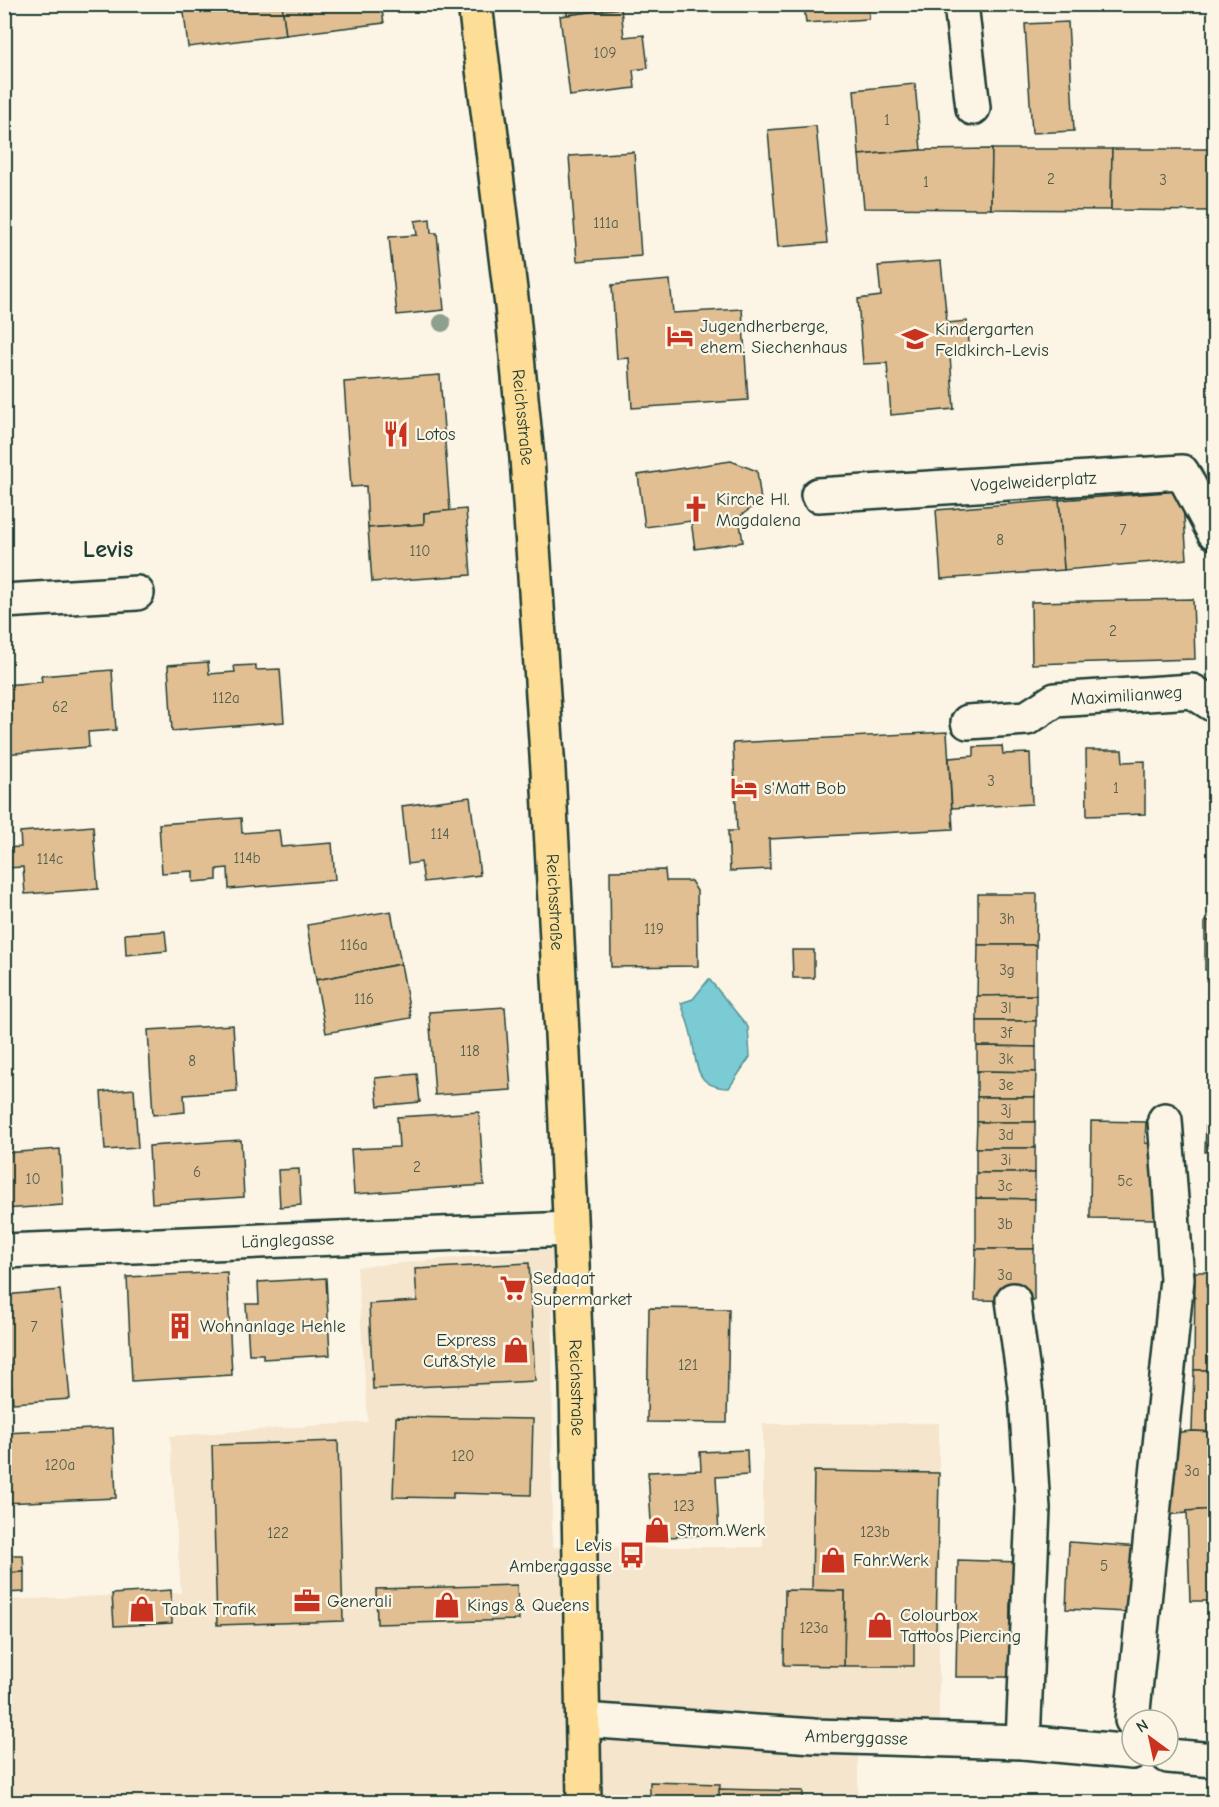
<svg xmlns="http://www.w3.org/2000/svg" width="1219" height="1807" viewBox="0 0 1219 1807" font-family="'Comic Neue',sans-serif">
  <rect width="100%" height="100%" fill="#fcf5e5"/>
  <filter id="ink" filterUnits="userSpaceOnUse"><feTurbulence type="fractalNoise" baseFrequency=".0167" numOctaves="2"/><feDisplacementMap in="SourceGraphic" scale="12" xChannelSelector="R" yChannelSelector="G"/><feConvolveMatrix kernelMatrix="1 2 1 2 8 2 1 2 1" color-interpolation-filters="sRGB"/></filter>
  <g filter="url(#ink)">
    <polygon fill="#f4e5cc" points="553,1249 552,1547 763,1547 763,1424 939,1423 939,1753 858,1752 858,1802 5,1802 4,1600 181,1593 170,1436 368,1422 357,1267"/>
    <path fill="#7acbd4" stroke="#569294" stroke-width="1.5" d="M709,979L748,1027L750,1057L729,1088C695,1088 697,1065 692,1039C690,1027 685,1015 681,1003L693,999Z"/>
    <g fill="#e2bf93" stroke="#1f3d34" stroke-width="1.5">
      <polygon points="183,4 282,4 286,35 188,47"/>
      <polygon points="282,4 381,4 384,23 286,35"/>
      <polygon points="566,4 630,4 630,7 567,15"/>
      <polygon points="804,4 868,4 869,19 806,23"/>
      <polygon points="621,8 624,37 644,35 648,68 633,70 635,88 570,96 560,16"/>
      <polygon points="1068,22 1074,131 1032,133 1025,24"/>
      <polygon points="915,84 921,150 859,155 854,90"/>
      <polygon points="816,126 827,243 778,247 768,130"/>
      <polygon points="992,149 991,209 864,208 859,155 921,150"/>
      <polygon points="992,149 1112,149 1111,210 991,209"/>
      <polygon points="1112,149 1214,149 1214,211 1111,210"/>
      <polygon points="634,152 641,256 577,261 569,156"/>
      <polygon points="430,219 431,233 437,233 444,310 397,315 389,237 417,235 415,221"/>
      <polygon points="941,261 947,323 967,321 970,354 950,356 954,409 891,415 887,363 863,364 858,299 881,296 878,266"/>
      <polygon points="670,280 673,313 742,309 748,400 632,408 629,358 617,359 612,285"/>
      <polygon points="440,375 450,511 424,513 424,524 368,528 366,486 351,487 344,382"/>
      <polygon points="731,461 757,471 761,501 739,517 743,542 695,549 691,521 645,527 638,475"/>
      <polygon points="1182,491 1187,559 1064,570 1059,500"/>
      <polygon points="1059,500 1064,570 941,579 936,510"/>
      <polygon points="466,509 471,575 372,582 368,528 424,524 424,513"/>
      <polygon points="1193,599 1195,659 1032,664 1031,602"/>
      <polygon points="208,662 209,674 235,672 234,666 256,665 256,670 280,669 284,722 172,731 168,665"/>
      <polygon points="112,670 116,730 88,732 89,747 4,754 4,685 42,682 41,676"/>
      <polygon points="947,732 953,829 769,839 770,869 730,871 728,831 737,831 733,743"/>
      <polygon points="1002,746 1003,754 1030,753 1032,804 952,808 949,758 974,756 974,747"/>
      <polygon points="1086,750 1122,750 1123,762 1145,761 1145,814 1087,816"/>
      <polygon points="470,797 480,875 424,882 421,862 408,864 402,806"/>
      <polygon points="241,818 242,833 279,830 281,847 332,843 335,880 229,889 228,868 217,869 217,880 193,882 193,871 162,873 159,824"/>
      <polygon points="93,826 98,889 25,894 23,867 6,868 4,848 21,847 20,832"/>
      <polygon points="665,870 666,881 691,881 697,891 698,966 611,967 610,871"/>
      <polygon points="978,894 1037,894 1036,945 978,945"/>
      <polygon points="391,911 401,964 316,980 307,925"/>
      <rect x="1205" y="921" width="9" height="49"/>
      <polygon points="165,931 167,951 126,955 125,934"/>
      <polygon points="978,945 1036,945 1036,995 977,996"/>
      <polygon points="792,950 814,950 814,978 793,978"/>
      <polygon points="401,964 411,1018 326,1033 316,980"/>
      <polygon points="1036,995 1036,1021 977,1021 977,996"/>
      <polygon points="505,1007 511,1090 435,1095 429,1012"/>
      <polygon points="977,1021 1036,1021 1036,1047 977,1046"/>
      <polygon points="233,1025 237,1091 184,1095 185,1112 153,1115 148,1030"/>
      <polygon points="977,1046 1036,1047 1036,1072 977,1071"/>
      <polygon points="977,1071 1036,1072 1035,1097 977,1097"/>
      <polygon points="417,1074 420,1102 378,1106 375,1078"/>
      <polygon points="134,1089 138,1148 105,1150 101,1092"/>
      <polygon points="1207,1096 1214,1096 1214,1194 1212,1194 1213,1152 1205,1152"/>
      <rect x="977" y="1097" width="58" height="25"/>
      <polygon points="479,1112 484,1185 354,1194 351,1149 399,1147 397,1117"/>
      <polygon points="1091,1121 1146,1122 1145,1143 1160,1144 1159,1219 1090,1218"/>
      <polygon points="977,1122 1035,1122 1035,1148 976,1148"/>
      <polygon points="241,1140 244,1197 152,1203 149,1146"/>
      <rect x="976" y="1148" width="59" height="25"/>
      <polygon points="60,1149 63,1205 4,1209 4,1153"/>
      <polygon points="299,1169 301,1205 280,1207 278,1170"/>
      <polygon points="976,1173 1035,1173 1035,1199 976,1198"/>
      <polygon points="976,1198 1035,1199 1034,1249 976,1249"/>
      <polygon points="976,1249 1034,1249 1034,1301 975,1300"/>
      <polygon points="529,1263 535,1381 373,1389 369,1304 417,1301 415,1269"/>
      <polygon points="227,1272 232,1375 132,1381 127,1277"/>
      <polygon points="1195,1272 1214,1272 1214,1370 1194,1370"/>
      <polygon points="326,1278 330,1355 263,1359 263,1354 249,1354 246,1304 259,1304 258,1282"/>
      <polygon points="60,1290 70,1399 13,1403 9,1359 4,1359 4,1295"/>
      <polygon points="649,1308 729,1309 727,1423 647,1422"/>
      <polygon points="1194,1370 1214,1370 1214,1432 1192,1431"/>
      <polygon points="396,1417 533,1419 531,1495 453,1493 453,1498 393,1497"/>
      <polygon points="113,1428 116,1498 4,1503 4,1433"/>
      <polygon points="1192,1431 1214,1432 1214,1509 1187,1511 1187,1513 1165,1515 1172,1433"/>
      <polygon points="338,1441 343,1621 217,1625 212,1445"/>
      <polygon points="747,1450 748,1475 716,1477 719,1534 652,1538 648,1472 701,1470 700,1452"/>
      <polygon points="814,1471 939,1473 936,1631 914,1631 914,1666 844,1666 845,1591 812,1590"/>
      <polygon points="1214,1509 1214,1601 1190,1601 1187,1511"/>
      <polygon points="1069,1542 1141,1547 1138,1586 1129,1585 1127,1612 1066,1609"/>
      <polygon points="4,1555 23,1555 24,1572 4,1573"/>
      <polygon points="958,1560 1018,1562 1018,1603 1010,1603 1009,1677 956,1677"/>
      <polygon points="24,1572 24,1592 4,1593 4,1573"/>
      <polygon points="517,1585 519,1620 377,1624 376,1589"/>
      <polygon points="171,1590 172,1623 114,1626 112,1594"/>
      <polygon points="785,1590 845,1591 844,1666 784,1665"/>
      <polygon points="650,1782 720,1784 719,1802 650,1802"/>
      <polygon points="719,1789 803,1791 802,1802 719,1802"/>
      <polygon points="909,1797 977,1800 977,1802 908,1802"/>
    </g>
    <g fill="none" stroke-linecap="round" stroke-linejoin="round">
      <g stroke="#1f3d34" stroke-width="38">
        <g id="minor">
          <polyline points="961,4 973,108"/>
          <path id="s1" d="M818,495L1182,472L1214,532"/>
          <polyline points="4,601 137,593"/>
          <path id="s2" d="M968,722L1027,718L1055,700L1192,691L1214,705"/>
          <path id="s3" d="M4,1251L570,1229"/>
          <polyline points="1013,1300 1026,1395 1033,1509 1023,1742"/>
          <path id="s4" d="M583,1720L814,1736L1023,1742L1132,1752"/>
          <polyline points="1132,1720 1177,1279 1165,1120"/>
          <polyline points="1168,1756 1214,1760"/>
        </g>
      </g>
      <g stroke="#1f3d34" stroke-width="38">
        <g id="major">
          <path id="s5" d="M475,4L512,306L527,458L548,770L563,1053L577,1382L584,1802"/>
        </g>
      </g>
      <use href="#minor" stroke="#fcf5e5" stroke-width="33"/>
      <use href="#major" stroke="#fedd96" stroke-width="33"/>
    </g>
    <circle fill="#8e9f8f" cx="442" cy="323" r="9"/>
  </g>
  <defs>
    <g id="hotel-bare" transform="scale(2.07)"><path d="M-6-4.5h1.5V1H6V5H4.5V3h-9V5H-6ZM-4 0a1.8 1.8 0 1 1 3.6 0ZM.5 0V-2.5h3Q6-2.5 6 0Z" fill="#c8321e" stroke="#fcf5e5" stroke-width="2.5" paint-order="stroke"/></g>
    <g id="school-bare" transform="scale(2.07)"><path d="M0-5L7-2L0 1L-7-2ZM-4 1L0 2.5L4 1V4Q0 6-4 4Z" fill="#c8321e" stroke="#fcf5e5" stroke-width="2.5" paint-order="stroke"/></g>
    <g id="restaurant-bare" transform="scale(2.07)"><path d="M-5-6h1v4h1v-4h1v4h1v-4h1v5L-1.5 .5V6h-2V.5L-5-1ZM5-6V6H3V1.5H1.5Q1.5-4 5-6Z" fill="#c8321e" stroke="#fcf5e5" stroke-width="2.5" paint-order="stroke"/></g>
    <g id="church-bare" transform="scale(2.07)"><path d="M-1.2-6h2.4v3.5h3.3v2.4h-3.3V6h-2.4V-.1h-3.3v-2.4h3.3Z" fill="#c8321e" stroke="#fcf5e5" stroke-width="2.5" paint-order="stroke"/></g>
    <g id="supermarket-bare" transform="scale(2.07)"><path d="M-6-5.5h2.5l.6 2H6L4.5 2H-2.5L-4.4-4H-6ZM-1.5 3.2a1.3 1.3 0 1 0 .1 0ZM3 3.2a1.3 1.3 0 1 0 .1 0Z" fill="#c8321e" stroke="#fcf5e5" stroke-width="2.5" paint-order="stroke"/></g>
    <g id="building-bare" transform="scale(2.07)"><path d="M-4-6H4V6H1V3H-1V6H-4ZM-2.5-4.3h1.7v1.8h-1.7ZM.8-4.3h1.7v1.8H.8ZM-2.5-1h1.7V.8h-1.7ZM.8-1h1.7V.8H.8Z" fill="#c8321e" stroke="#fcf5e5" stroke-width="2.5" paint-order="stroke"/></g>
    <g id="shop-bare" transform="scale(2.07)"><path d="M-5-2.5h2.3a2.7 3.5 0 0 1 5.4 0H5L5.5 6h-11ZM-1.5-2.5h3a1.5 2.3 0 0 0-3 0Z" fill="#c8321e" stroke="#fcf5e5" stroke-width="2.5" paint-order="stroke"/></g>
    <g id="bus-bare" transform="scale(2.07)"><path d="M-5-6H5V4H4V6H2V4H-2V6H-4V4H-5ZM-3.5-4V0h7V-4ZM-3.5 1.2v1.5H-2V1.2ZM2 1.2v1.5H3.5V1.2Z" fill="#c8321e" stroke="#fcf5e5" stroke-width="2.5" paint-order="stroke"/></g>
    <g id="office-bare" transform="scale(2.07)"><path d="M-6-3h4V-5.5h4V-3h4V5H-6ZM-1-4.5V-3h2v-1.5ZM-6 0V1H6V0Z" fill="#c8321e" stroke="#fcf5e5" stroke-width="2.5" paint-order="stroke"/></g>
  </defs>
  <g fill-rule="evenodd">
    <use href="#hotel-bare" x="680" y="336"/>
    <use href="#school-bare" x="915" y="339"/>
    <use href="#restaurant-bare" x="396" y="434"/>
    <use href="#church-bare" x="696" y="509"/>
    <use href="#hotel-bare" x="744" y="788"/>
    <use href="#supermarket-bare" x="513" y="1288"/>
    <use href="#building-bare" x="180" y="1326"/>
    <use href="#shop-bare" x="516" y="1350"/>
    <use href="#shop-bare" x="657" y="1530"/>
    <use href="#bus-bare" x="632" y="1555"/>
    <use href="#shop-bare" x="833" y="1560"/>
    <use href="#office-bare" x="307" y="1601"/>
    <use href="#shop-bare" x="447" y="1605"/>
    <use href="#shop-bare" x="142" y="1609"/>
    <use href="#shop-bare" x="880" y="1625"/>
  </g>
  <g text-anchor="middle" stroke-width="4.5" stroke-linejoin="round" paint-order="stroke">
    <g font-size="15" fill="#505e4c">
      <text x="605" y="58">109</text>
      <text x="887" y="125">1</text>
      <text x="1051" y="184">2</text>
      <text x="1163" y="185">3</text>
      <text x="926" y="187">1</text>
      <text x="606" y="228">111a</text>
      <text x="1123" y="535">7</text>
      <text x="1000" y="545">8</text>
      <text x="420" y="556">110</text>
      <text x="1113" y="636">2</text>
      <text x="226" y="703">112a</text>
      <text x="60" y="712">62</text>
      <text x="991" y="786">3</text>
      <text x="1116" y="793">1</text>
      <text x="440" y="839">114</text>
      <text x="247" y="863">114b</text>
      <text x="50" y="864">114c</text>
      <text x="1007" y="924">3h</text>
      <text x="654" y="934">119</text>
      <text x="354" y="950">116a</text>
      <text x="1007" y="975">3g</text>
      <text x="364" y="1004">116</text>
      <text x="1006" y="1013">3l</text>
      <text x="1006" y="1038">3f</text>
      <text x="470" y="1056">118</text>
      <text x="1006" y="1064">3k</text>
      <text x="192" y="1066">8</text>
      <text x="1006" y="1090">3e</text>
      <text x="1006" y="1115">3j</text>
      <text x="1006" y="1140">3d</text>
      <text x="1006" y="1165">3i</text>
      <text x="417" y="1172">2</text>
      <text x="197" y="1177">6</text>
      <text x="33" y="1184">10</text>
      <text x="1125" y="1186">5c</text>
      <text x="1005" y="1191">3c</text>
      <text x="1005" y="1229">3b</text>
      <text x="1005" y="1280">3a</text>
      <text x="34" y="1332">7</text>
      <text x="688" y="1370">121</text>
      <text x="463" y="1461">120</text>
      <text x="60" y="1470">120a</text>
      <text x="1192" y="1476">3a</text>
      <text x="684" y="1511">123</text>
      <text x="875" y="1537">123b</text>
      <text x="278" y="1538">122</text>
      <text x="1104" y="1571">5</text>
      <text x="814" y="1633">123a</text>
    </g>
    <g font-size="18" fill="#1f3d34" stroke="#fcf5e5" text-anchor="start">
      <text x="700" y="332">Jugendherberge,<tspan x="700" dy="21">ehem. Siechenhaus</tspan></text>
      <text x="935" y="335">Kindergarten<tspan x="935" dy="21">Feldkirch-Levis</tspan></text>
      <text x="416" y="440">Lotos</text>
      <text x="716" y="505">Kirche Hl.<tspan x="716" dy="21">Magdalena</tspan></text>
      <text x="764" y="794">s'Matt Bob</text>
      <text x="533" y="1284">Sedaqat<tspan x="533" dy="21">Supermarket</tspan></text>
      <text x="200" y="1332">Wohnanlage Hehle</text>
      <text x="496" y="1346" text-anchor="end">Express<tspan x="496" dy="21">Cut&amp;Style</tspan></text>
      <text x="677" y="1536">Strom.Werk</text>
      <text x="612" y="1551" text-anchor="end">Levis<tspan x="612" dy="21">Amberggasse</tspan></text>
      <text x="853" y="1566">Fahr.Werk</text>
      <text x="327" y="1607">Generali</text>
      <text x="467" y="1611">Kings &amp; Queens</text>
      <text x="162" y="1615">Tabak Trafik</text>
      <text x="900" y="1621">Colourbox<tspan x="900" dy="21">Tattoos Piercing</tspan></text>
    </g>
    <g font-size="18" fill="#1f3d34" stroke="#fcf5e5">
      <text dy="6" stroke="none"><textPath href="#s5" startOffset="416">Reichsstraße</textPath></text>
      <text dy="6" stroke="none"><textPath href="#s1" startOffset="216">Vogelweiderplatz</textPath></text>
      <text dy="6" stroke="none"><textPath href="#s2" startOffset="164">Maximilianweg</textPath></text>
      <text dy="6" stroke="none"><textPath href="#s5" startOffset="902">Reichsstraße</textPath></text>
      <text dy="6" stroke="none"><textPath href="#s3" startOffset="284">Länglegasse</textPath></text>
      <text dy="6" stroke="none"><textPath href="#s5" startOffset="1388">Reichsstraße</textPath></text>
      <text dy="6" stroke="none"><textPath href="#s4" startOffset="274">Amberggasse</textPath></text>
    </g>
    <g font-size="24" font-weight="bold" fill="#1f3d34" stroke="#fcf5e5">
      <text x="108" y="557">Levis</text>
    </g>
  </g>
  <rect width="1219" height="1807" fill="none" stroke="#fcf5e5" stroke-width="24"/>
  <rect x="12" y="12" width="1195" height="1783" fill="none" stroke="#1f3d34" stroke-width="2" filter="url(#ink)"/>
  <g transform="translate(1150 1738) rotate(327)"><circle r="28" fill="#fcf5e5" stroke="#a4ab9e" stroke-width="1.5"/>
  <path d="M0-4.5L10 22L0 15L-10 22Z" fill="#c8321e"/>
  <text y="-9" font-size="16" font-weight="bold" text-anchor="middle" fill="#1f3d34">N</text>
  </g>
</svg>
